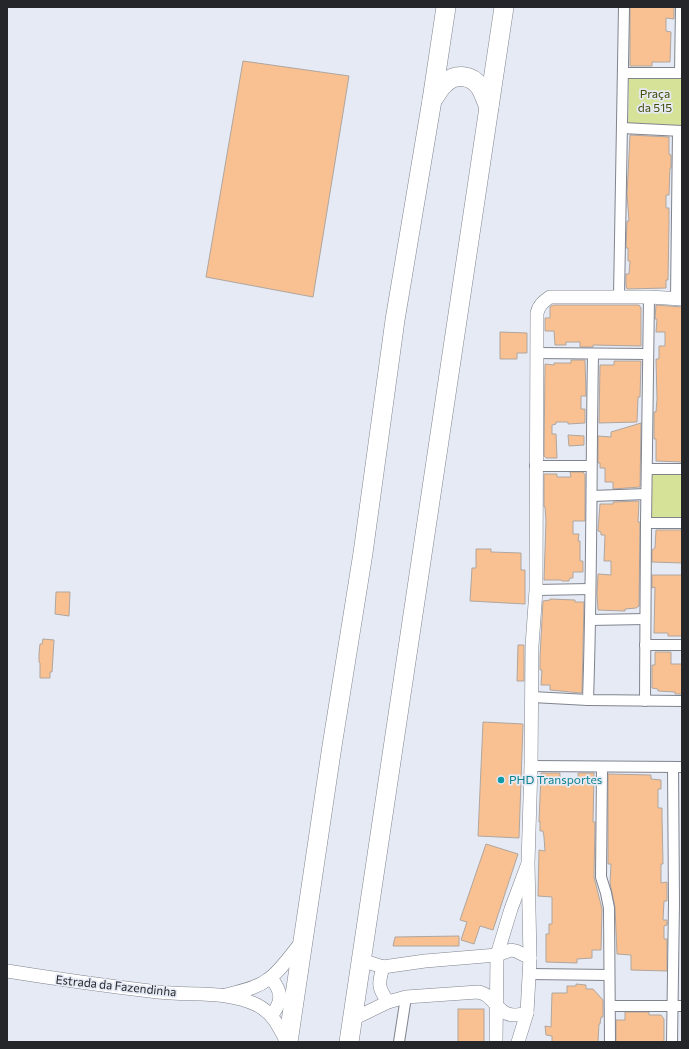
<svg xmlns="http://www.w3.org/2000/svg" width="689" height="1049" viewBox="0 0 689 1049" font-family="Commissioner,sans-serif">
  <rect width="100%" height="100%" fill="#e5eaf5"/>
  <g fill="#d6e298">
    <polygon points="629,69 682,70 682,133 628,132"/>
    <polygon points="644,463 682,464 682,525 642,526"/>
  </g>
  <g fill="#f9c091" stroke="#b0a69e">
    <polygon points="630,7 674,7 674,19 666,18 666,31 671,32 670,62 652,62 652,66 630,66"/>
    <polygon points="243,61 349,76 313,297 206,277"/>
    <polygon points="630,135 669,137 669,154 671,155 671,168 670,168 669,195 666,195 666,208 669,208 669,223 668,280 666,280 666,288 627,289 626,286 626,274 629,274 630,261 628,261 628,248 626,248 627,221 629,221 627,194"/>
    <polygon points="553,305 639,305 641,308 641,346 593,345 593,347 580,347 580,342 566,342 566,345 555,345 554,331 545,331 545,318 550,318 550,307"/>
    <polygon points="656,305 682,307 682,462 656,461 656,439 654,439 654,412 656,412 657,399 656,359 659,359 659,346 665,346 665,332 656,332 657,319 655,319"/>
    <polygon points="500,332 527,333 527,353 517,353 517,359 500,359"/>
    <polygon points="571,360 585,360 586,396 581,396 581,409 585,409 585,423 568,424 568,422 556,422 556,424 552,425 552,434 556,434 557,458 546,458 544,456 545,364 554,365 554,363 571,363"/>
    <polygon points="614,361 641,361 640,397 638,397 637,422 599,423 600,365 614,365"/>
    <polygon points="641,423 640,487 613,489 613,482 605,482 605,468 600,468 600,463 598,463 598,436 611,437 611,432"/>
    <polygon points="568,435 584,436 584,445 569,446"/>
    <polygon points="570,472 583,472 585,475 585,521 573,521 573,534 579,534 578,541 580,541 580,561 583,561 583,572 573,572 573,578 570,578 569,581 562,581 561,580 544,580 546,521 545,507 544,507 544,474 557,474 557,477 571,477"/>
    <polygon points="639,501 638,522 640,522 639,606 636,608 625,609 625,611 598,610 597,594 598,574 611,575 611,561 604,561 605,535 601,535 601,532 598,531 600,504 613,504 613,502"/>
    <polygon points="656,530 682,530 682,563 652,562 652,550 655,548"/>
    <polygon points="476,549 491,549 491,552 521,553 521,570 525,570 525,604 470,601 472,568 476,568"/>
    <polygon points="652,575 682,575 682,636 668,636 668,633 654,633 655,587 652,588"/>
    <polygon points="56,592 70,592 69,616 55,614"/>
    <polygon points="550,599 575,600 575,602 584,602 582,692 581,693 550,690 550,685 541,685 542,670 540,670 540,657 543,601 550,600"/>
    <polygon points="43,639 54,640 52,672 50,672 50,678 40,678 40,663 39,662 39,653 40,644 42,644"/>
    <polygon points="518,645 524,645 524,681 517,681"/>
    <polygon points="655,652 671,652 671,664 682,664 682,694 675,694 675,692 658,691 658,689 652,688 652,665 655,665"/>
    <polygon points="483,722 523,724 519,838 478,836"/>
    <polygon points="541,773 560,773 560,782 578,782 578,773 594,773 593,822 595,822 594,877 602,909 601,950 592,950 592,958 577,959 577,963 546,962 546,934 549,934 549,924 552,924 552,897 538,896 539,850 545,851 544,837 543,831 540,831 540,821 539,822"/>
    <polygon points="608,774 651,775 651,779 661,780 661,789 658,789 658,808 662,808 662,817 663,864 661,864 661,883 667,882 667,901 664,901 663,920 667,920 667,925 664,926 664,939 667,939 667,971 631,970 631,955 617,954 615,907 610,883 611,864 608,864"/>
    <polygon points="486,844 518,854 493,930 480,926 474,944 461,940 467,922 460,920"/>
    <polygon points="459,936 459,946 393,946 395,937"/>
    <polygon points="576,984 586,985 586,989 593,989 603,1000 603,1017 601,1017 600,1024 599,1024 598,1042 552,1042 552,1036 546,1035 545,1026 551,1027 552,993 567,993 567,986 576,986"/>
    <rect x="458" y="1009" width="26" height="33"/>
    <polygon points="625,1012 649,1012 649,1015 661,1015 664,1019 664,1042 616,1042 616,1020 625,1020"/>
  </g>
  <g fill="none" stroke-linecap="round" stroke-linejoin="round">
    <g stroke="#80848f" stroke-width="12">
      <g id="minor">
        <polyline points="623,73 682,73"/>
        <polyline points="680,73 681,7"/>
        <polyline points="622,128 682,131"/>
        <polyline points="619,297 624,7"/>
        <polyline points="676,299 678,131"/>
        <polyline points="536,353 648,354"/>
        <polyline points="535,466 591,466"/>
        <polyline points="647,469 682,469"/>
        <polyline points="592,496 646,494"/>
        <polyline points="646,523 682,523"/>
        <polyline points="536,590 590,589"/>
        <polyline points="590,620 645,619"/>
        <polyline points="645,645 682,645"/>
        <polyline points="532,697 588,700 682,701"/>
        <path d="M588,700C592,585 591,469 593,354"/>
        <polyline points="645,701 646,523 649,297"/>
        <polyline points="531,766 682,767"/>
        <polyline points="602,767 601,877 606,893 609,908 610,1042"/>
        <polyline points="530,974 609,975"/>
        <polyline points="610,1006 682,1006"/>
        <polyline points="399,1042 406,997"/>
        <polyline points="672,1042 674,903 673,767"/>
      </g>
    </g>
    <g stroke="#80848f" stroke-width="14">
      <g id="tertiary">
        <polyline points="361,960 383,967 425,961 497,955 511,950 516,951 530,958"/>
        <path d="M383,967C378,984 378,988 388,1002"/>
        <path d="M7,971C57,979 107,986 158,992C191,996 226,990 257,1005C274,1014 278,1026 287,1042"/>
        <path d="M271,978C282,992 283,1000 272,1015"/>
        <path d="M226,995C240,991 255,989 267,980C278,974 294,951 303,940"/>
        <path d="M353,1019L388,1002L406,997L478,992C498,995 496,1023 527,1013"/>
        <polyline points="496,1042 497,955 511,909 527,866"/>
        <path d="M518,1042L527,1013L530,958L528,863L531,766L532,646L536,590L537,313C539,305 543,302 550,297H649L682,299"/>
      </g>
    </g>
    <g stroke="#80848f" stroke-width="20">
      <g id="motorway">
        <path d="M432,100C436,95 440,87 445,83C456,73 472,75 480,87C484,93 486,101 489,107"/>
        <polyline points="288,1042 332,746 363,553 395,320 432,100 446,7"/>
        <polyline points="349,1042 504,7"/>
      </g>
    </g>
    <use href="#minor" stroke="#fff" stroke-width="10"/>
    <use href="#tertiary" stroke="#fff" stroke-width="13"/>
    <use href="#motorway" stroke="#fff" stroke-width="19"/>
  </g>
  <circle fill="#0f9aa8" stroke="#e5eaf5" stroke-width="1.5" cx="501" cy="780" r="4"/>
  <g text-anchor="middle" stroke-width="3.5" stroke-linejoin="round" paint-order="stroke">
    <g font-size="12" fill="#444b07" stroke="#e5eaf5">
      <text x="655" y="98">Praça<tspan x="655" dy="14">da 515</tspan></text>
    </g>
    <g font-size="12" fill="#0d838f" stroke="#e5eaf5" text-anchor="start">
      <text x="509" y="784">PHD Transportes</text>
    </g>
    <g font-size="12" fill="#24262a" stroke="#e5eaf5">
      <text transform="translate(116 986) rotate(6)" y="4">Estrada da Fazendinha</text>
    </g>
  </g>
  <rect width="689" height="1049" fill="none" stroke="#24262a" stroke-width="16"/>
</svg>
